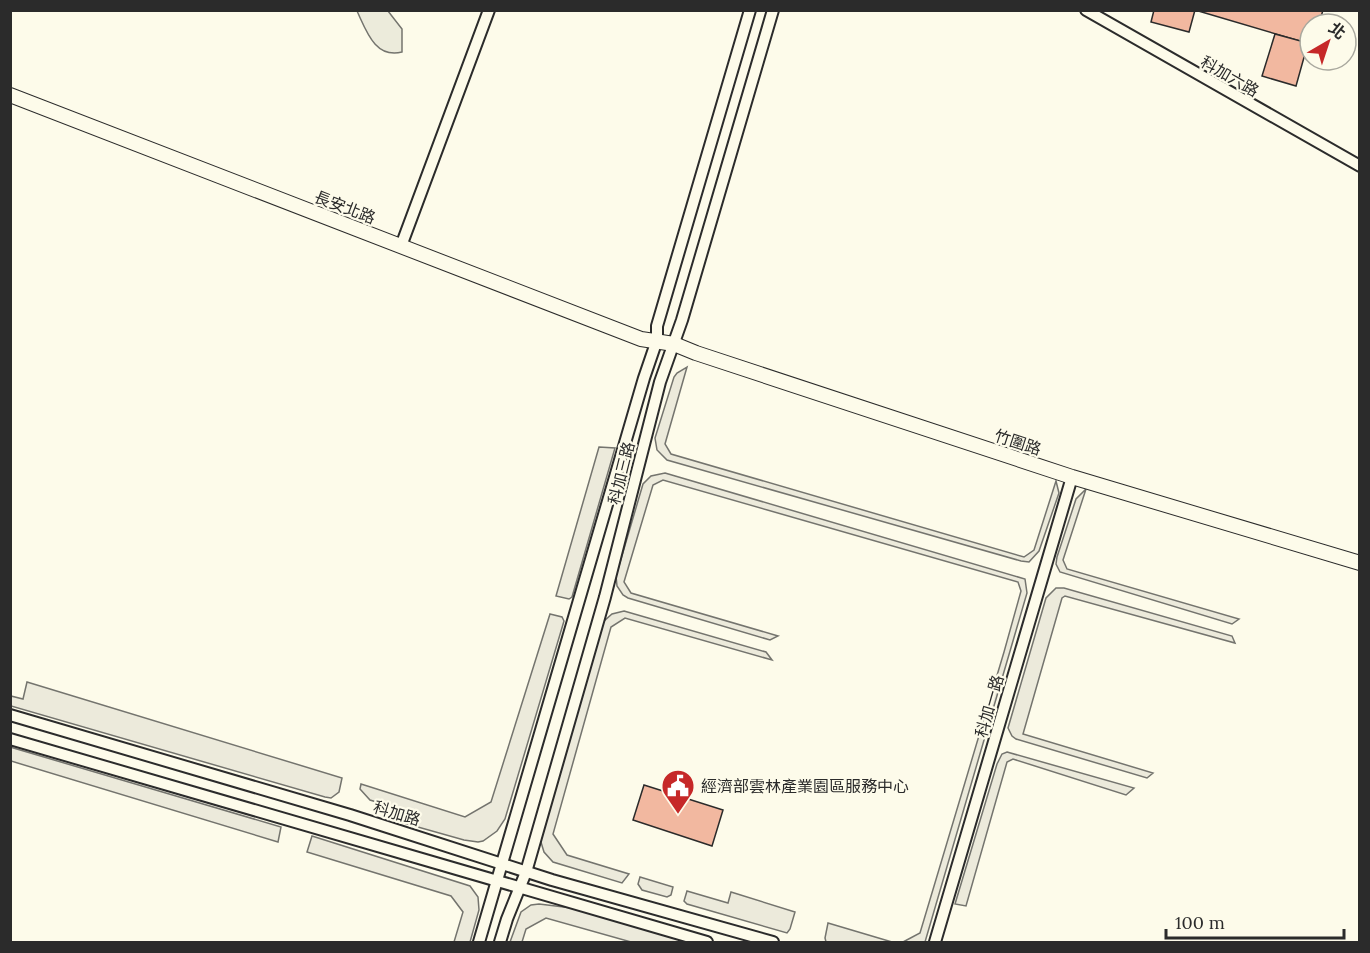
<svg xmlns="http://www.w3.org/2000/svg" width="1370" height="953" viewBox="0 0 1370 953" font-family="Lora,'Noto Sans TC',serif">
  <rect width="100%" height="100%" fill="#fdfbea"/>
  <path fill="#ecebdb" stroke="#74746e" stroke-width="1.5" d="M357,11H388L402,29V52C375,59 366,30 357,11Z"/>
  <g fill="#eceadb" stroke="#74746e" stroke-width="1.5">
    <polygon points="687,367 665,444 671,454 1024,557 1034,550 1056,481 1059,493 1039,551 1029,562 1021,561 667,460 657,450 655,438 674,377 677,373"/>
    <polygon points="599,447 615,448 572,597 569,599 556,596"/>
    <polygon points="665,473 1025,579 1027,593 925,942 903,942 920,933 1004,652 1021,591 1018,582 663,480 653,485 624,582 631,593 778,636 770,640 628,598 623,595 617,586 616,576 643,484 651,476"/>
    <polygon points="1086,489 1063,560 1067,569 1239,619 1232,624 1060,572 1056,564 1057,557 1076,499"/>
    <polygon points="1056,588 1064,588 1232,636 1235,643 1065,596 1062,598 1023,734 1153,773 1147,778 1016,739 1012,736 1008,728 1046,598"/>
    <polygon points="624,611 766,652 772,660 625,618 611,627 553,834 567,855 629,874 622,883 553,862 544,852 540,839 603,622 612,614"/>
    <polygon points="550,614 562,617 564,621 505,819 497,831 483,841 478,842 464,840 393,820 396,808 370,800 360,789 361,784 465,817 491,802"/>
    <polygon points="27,682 342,778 339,792 331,798 325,797 11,706 11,696 23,699"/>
    <polygon points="10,747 281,827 278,842 11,761"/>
    <polygon points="1007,752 1134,788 1126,795 1013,759 1007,762 966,906 955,904 997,764 1002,754"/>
    <polygon points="312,836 470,886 478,897 479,910 470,942 454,942 463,912 451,896 307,852"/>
    <polygon points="640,877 673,887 671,895 667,897 642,890 638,884"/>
    <polygon points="687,891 728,903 731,892 795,912 790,929 787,933 687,904 684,901"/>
    <polygon points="539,904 572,908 690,942 631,942 546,918 526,929 522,942 510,942 521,912 531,905"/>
    <polygon points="828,923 892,942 826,942 825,938"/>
  </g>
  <g fill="#f2b8a0" stroke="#2b2b2b" stroke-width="1.5">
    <polygon points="1154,10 1195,10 1189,32 1151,22"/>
    <polygon points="1195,10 1323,10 1319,24 1310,24 1310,44"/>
    <polygon points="1275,34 1308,43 1296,86 1262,76"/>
    <polygon points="644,785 723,810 712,846 633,820"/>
  </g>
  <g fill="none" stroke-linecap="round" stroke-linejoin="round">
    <g stroke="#2b2b2b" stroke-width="14">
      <g id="minor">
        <polyline points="1086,10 1360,166"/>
        <polyline points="401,246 489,10"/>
        <polyline points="10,715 350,815 552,880 773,942"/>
        <polyline points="10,739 707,942"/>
        <polyline points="479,942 644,378 657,340 657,326 750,10"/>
        <polyline points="500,942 507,919 526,872 605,597 660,382 682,320 773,10"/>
        <polyline points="935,942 1072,477"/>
      </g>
    </g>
    <g stroke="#2b2b2b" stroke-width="16">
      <polyline id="tertiary" points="10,95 641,339 674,344 696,353 1072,477 1360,563"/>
    </g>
    <use href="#minor" stroke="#fdfbea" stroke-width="10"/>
    <use href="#tertiary" stroke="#fdfbea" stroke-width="14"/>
  </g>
  <defs>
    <g id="civic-pin" transform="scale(1.725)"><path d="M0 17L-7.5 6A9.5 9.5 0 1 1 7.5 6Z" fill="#c62828" stroke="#fdfbea"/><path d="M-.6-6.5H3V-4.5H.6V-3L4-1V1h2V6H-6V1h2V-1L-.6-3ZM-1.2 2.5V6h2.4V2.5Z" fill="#fff"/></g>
  </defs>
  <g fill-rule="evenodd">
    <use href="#civic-pin" x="678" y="786"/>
  </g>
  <g text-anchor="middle" stroke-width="4.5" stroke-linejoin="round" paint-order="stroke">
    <g font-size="16" fill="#2b2b2b" stroke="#fdfbea">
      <text transform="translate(1230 76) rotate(30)" y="6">科加六路</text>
      <text transform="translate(345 207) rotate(21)" y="6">長安北路</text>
      <text transform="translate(1018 442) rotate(18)" y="6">竹圍路</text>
      <text transform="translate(621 473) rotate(-76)" y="6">科加三路</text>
      <text transform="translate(989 706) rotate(-74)" y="6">科加一路</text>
      <text transform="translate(397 813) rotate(17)" y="6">科加路</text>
    </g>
    <g font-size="16" fill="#2b2b2b" stroke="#fdfbea" text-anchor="start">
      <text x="701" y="792">經濟部雲林產業園區服務中心</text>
    </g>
  </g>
  <rect width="1370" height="953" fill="none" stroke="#2b2b2b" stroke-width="24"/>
  <g transform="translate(1328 42) rotate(39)"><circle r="28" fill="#fdfbea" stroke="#a9a89e" stroke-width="1.5"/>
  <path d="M0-4.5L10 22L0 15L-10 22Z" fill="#c62828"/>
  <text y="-9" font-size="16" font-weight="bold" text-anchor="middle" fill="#2b2b2b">北</text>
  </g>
  <path d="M1166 929v9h178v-9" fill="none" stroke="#2b2b2b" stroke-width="3"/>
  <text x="1175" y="929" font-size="18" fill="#2b2b2b" stroke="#fdfbea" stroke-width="4.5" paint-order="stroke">100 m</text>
</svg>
